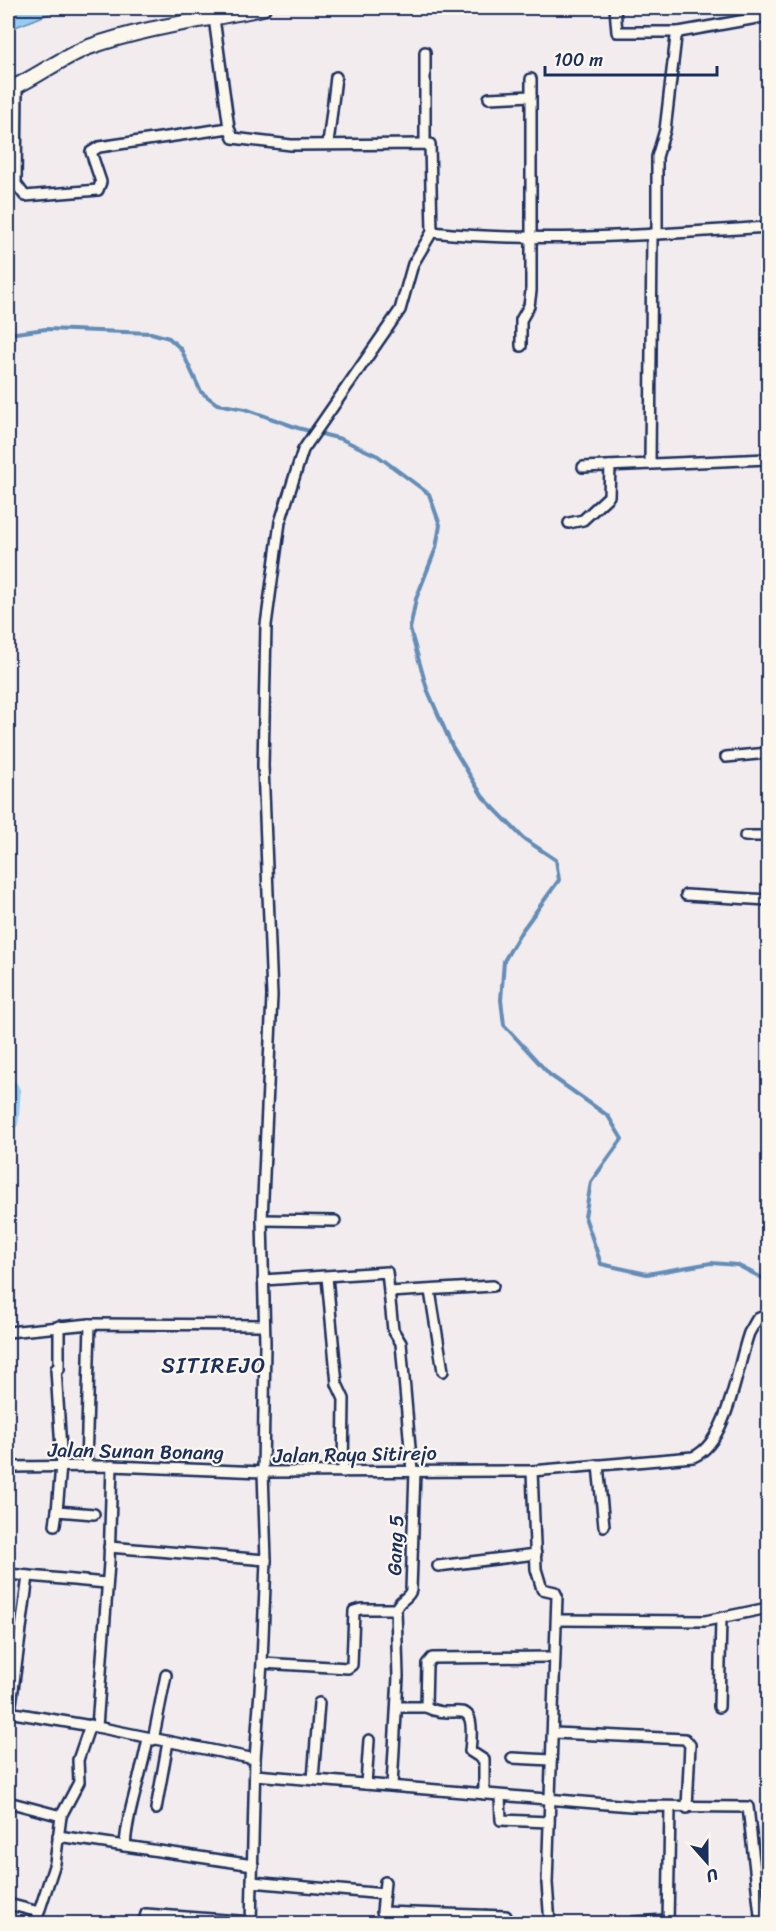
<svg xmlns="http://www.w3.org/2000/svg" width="776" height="1931" viewBox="0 0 776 1931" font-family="Sriracha,sans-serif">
  <rect width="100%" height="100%" fill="#f2ecee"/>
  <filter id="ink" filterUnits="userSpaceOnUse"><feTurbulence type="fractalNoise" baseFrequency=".0167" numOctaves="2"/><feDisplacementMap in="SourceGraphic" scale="12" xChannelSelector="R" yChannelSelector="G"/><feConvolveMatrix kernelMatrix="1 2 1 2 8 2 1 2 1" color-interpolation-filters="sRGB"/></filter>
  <g filter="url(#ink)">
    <polygon fill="#94ccf3" stroke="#648db7" stroke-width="1.5" points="8,8 56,8 59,10 8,30"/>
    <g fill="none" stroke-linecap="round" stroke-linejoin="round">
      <polyline stroke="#648db7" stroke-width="4" points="8,334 46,329 151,333 169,338 181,349 201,392 217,404 245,409 298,428 341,439 378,456 429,494 440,525 436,548 416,599 410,629 427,689 452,746 483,797 523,838 556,860 559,880 521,932 504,961 501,1000 504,1025 550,1075 608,1116 622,1139 591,1182 585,1217 601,1264 647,1274 711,1263 737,1265 768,1281"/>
      <polyline stroke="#94ccf3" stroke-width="21" points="8,1089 10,1093 8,1121"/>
      <g stroke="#1b2f5e" stroke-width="14">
        <g id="street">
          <polyline points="615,8 617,32 679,32"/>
          <path d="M214,18L229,128L233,138L291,145L430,144L432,232C543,244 657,234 768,227"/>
          <polyline points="17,86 16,184 25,196 98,190 101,182 91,152 99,147 229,128"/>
          <polyline points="489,98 531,96"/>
          <polyline points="425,143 425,52"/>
          <polyline points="328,144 336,77"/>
          <polyline points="657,233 657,157 665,130 676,37 679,32 768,16"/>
          <polyline points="521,346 521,320 529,306 531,291 531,79"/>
          <polyline points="650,464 652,234"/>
          <polyline points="583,467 768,459"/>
          <polyline points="569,523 583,520 609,496 610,466"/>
          <polyline points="726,757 768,753"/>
          <polyline points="745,836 768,836"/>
          <polyline points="686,895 768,900"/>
          <polyline points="262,1220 335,1221"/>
          <polyline points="327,1277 337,1384 344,1399 343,1472"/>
          <polyline points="263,1280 387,1272 393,1330 401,1343 412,1471"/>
          <polyline points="430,1291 443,1371"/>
          <polyline points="389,1292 493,1286"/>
          <polyline points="59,1326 59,1369 56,1369 62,1466"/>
          <polyline points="8,1332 90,1324 264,1325"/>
          <polyline points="598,1465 604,1526"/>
          <polyline points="61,1466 57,1511 94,1514"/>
          <polyline points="86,1466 90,1324"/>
          <polyline points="8,1467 112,1466 263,1472 265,1343 262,1220 272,996 263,766 266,625 280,522 303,450 400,310 413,264 432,232"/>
          <polyline points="532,1471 536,1569 542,1589 555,1592 557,1596 547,1883 550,1924"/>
          <polyline points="55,1525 57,1511"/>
          <polyline points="109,1547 266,1560"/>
          <polyline points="438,1566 536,1554"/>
          <polyline points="8,1574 106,1583"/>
          <polyline points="557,1620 705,1621 768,1608"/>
          <polyline points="262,1663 348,1668 352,1665 354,1611 361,1609 396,1609"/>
          <polyline points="397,1707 426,1707 427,1664 432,1658 554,1657"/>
          <path d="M426,1707C456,1723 477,1690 470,1751L484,1760V1794"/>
          <polyline points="719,1707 721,1618"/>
          <polyline points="8,1712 97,1727 255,1759"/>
          <polyline points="10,1712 28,1576"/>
          <polyline points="97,1727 109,1563 112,1466"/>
          <polyline points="554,1733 685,1739 690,1745 687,1808"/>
          <polyline points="153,1740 166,1675"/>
          <polyline points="512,1758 551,1760"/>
          <polyline points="255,1775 631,1806 748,1807 761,1924"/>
          <polyline points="313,1779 319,1703"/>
          <polyline points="366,1784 369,1740"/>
          <path d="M392,1786L398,1677L396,1609C399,1599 409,1599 411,1590L415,1471"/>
          <polyline points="500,1796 501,1820 549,1822"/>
          <polyline points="8,1802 61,1816"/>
          <polyline points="156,1809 168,1742"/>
          <polyline points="58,1836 253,1865"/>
          <path d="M125,1846C127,1811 142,1774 148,1738"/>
          <polyline points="252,1882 384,1894"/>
          <polyline points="385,1882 382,1912 506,1916"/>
          <polyline points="8,1904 39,1912"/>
          <polyline points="633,1922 667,1920"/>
          <polyline points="35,1924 55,1863 61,1816 79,1782 78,1760 90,1725"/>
          <polyline points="143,1924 146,1914 252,1922"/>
          <path d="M251,1924L255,1759L262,1663L266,1560L263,1472L532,1471L693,1457C728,1443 737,1366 749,1333L757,1319L768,1314"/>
          <polyline points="668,1924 670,1807"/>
        </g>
      </g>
      <g stroke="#1b2f5e" stroke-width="18">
        <path id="secondary" d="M8,90C36,78 60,58 89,47C145,27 205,20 263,8"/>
      </g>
      <use href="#street" stroke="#fbf7ec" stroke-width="9"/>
      <use href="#secondary" stroke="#fbf7ec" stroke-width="14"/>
    </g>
  </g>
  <g text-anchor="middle" stroke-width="4.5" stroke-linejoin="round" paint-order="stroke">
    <g font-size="20" fill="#1b2f5e" stroke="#fbf7ec">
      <text transform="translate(136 1451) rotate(1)" y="7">Jalan Sunan Bonang</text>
      <text transform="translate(355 1454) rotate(-1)" y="7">Jalan Raya Sitirejo</text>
      <text transform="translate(395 1545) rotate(-88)" y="7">Gang 5</text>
    </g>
    <g font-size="22" letter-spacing="1.5" fill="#1b2f5e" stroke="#fbf7ec">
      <text x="214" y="1373">SITIREJO</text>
    </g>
  </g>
  <rect width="776" height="1931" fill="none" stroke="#fbf7ec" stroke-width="30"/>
  <rect x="15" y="15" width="746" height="1901" fill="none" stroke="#1b2f5e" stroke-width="2" filter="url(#ink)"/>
  <g transform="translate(707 1862) rotate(159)" stroke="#fbf7ec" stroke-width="4.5" paint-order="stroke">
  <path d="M0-4.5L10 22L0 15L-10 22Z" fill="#1b2f5e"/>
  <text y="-9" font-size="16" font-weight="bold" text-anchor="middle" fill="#1b2f5e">U</text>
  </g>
  <path d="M545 66v9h172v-9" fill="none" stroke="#1b2f5e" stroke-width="3"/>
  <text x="554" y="66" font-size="18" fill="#1b2f5e" stroke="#fbf7ec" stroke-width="4.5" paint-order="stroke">100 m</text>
</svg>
